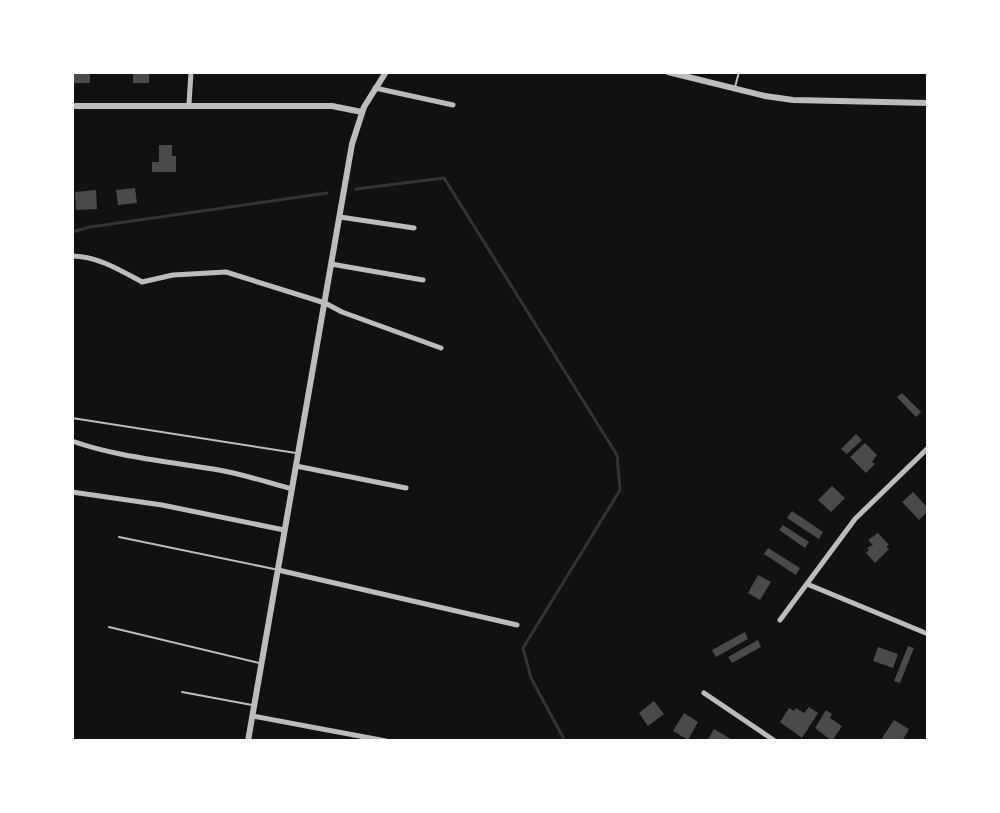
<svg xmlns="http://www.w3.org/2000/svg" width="1000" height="813" viewBox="0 0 1000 813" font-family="'Alegreya Sans',sans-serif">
  <rect width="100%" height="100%" fill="#111"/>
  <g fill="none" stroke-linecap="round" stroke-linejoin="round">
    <g stroke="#333" stroke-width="3">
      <polyline points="356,189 444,178 617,455 620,490 523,648 531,678 565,741"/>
      <polyline points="72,232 90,227 327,193"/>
    </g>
  </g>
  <g fill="#4a4a4a">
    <rect x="72" y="72" width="18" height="11"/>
    <rect x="133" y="72" width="16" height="11"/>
    <polygon points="159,145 172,145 172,156 176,156 176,172 152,172 152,162 159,162"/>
    <polygon points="135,188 137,203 118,205 116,190"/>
    <polygon points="96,190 97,209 76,210 75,192"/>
    <polygon points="902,393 921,412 916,417 897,397"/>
    <polygon points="856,434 862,440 847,454 841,449"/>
    <polygon points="865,443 877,455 872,462 875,464 866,473 850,457"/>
    <polygon points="832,486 845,498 831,512 818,500"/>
    <polygon points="913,492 928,508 928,511 919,520 902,502"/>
    <polygon points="792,511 823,532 819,539 787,518"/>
    <polygon points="783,525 809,542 805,548 779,530"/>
    <polygon points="878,533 889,545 886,547 889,549 875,563 866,553 869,550 867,548 873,545 868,540"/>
    <polygon points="768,548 800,568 796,575 764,554"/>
    <polygon points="758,575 771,582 760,600 748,593"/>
    <polygon points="745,632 748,639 716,657 712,650"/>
    <polygon points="758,640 761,647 732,663 728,657"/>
    <polygon points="908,646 914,648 900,683 894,681"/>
    <polygon points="878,647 898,654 893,668 873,661"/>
    <polygon points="654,701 664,714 648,726 639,713"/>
    <polygon points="809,707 818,713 802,738 780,722 789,708 794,711 796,708 804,713"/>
    <polygon points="826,710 832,714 830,718 842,726 832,741 815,728"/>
    <polygon points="684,713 698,722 688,740 673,731"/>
    <polygon points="894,720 909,729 902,741 880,741"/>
    <polygon points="714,729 734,741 707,741"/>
  </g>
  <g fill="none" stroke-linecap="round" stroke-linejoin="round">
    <g stroke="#bcbcbc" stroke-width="2">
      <polyline points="735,87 739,72"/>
      <polyline points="72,418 296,453"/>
      <polyline points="119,537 274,569"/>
      <polyline points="109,627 259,663"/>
      <polyline points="182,692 252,705"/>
    </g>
    <g stroke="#bcbcbc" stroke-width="5">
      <polyline points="375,88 453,105"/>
      <polyline points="189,104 191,72"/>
      <polyline points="340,217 414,228"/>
      <path d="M72,256C97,256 120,270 142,282L173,275L226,272L325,303L342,312L441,348"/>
      <polyline points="331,264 423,280"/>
      <path d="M72,441C117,457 166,461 213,469C240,473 266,482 292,489"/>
      <polyline points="296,466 406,488"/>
      <polyline points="72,492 162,505 284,530"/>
      <polyline points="278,570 517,625"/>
      <polyline points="807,584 928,634"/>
      <polyline points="780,620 855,519 928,448"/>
      <polyline points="704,693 775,741"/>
      <polyline points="253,716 386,741"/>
    </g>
    <g stroke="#bcbcbc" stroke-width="6">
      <polyline points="668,72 765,96 793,100 928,103"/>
      <polyline points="72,106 332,106 362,112"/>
      <polyline points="248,741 352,144 364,107 386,72"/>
    </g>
  </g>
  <rect width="1000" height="813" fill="none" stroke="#ffffff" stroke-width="148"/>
</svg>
